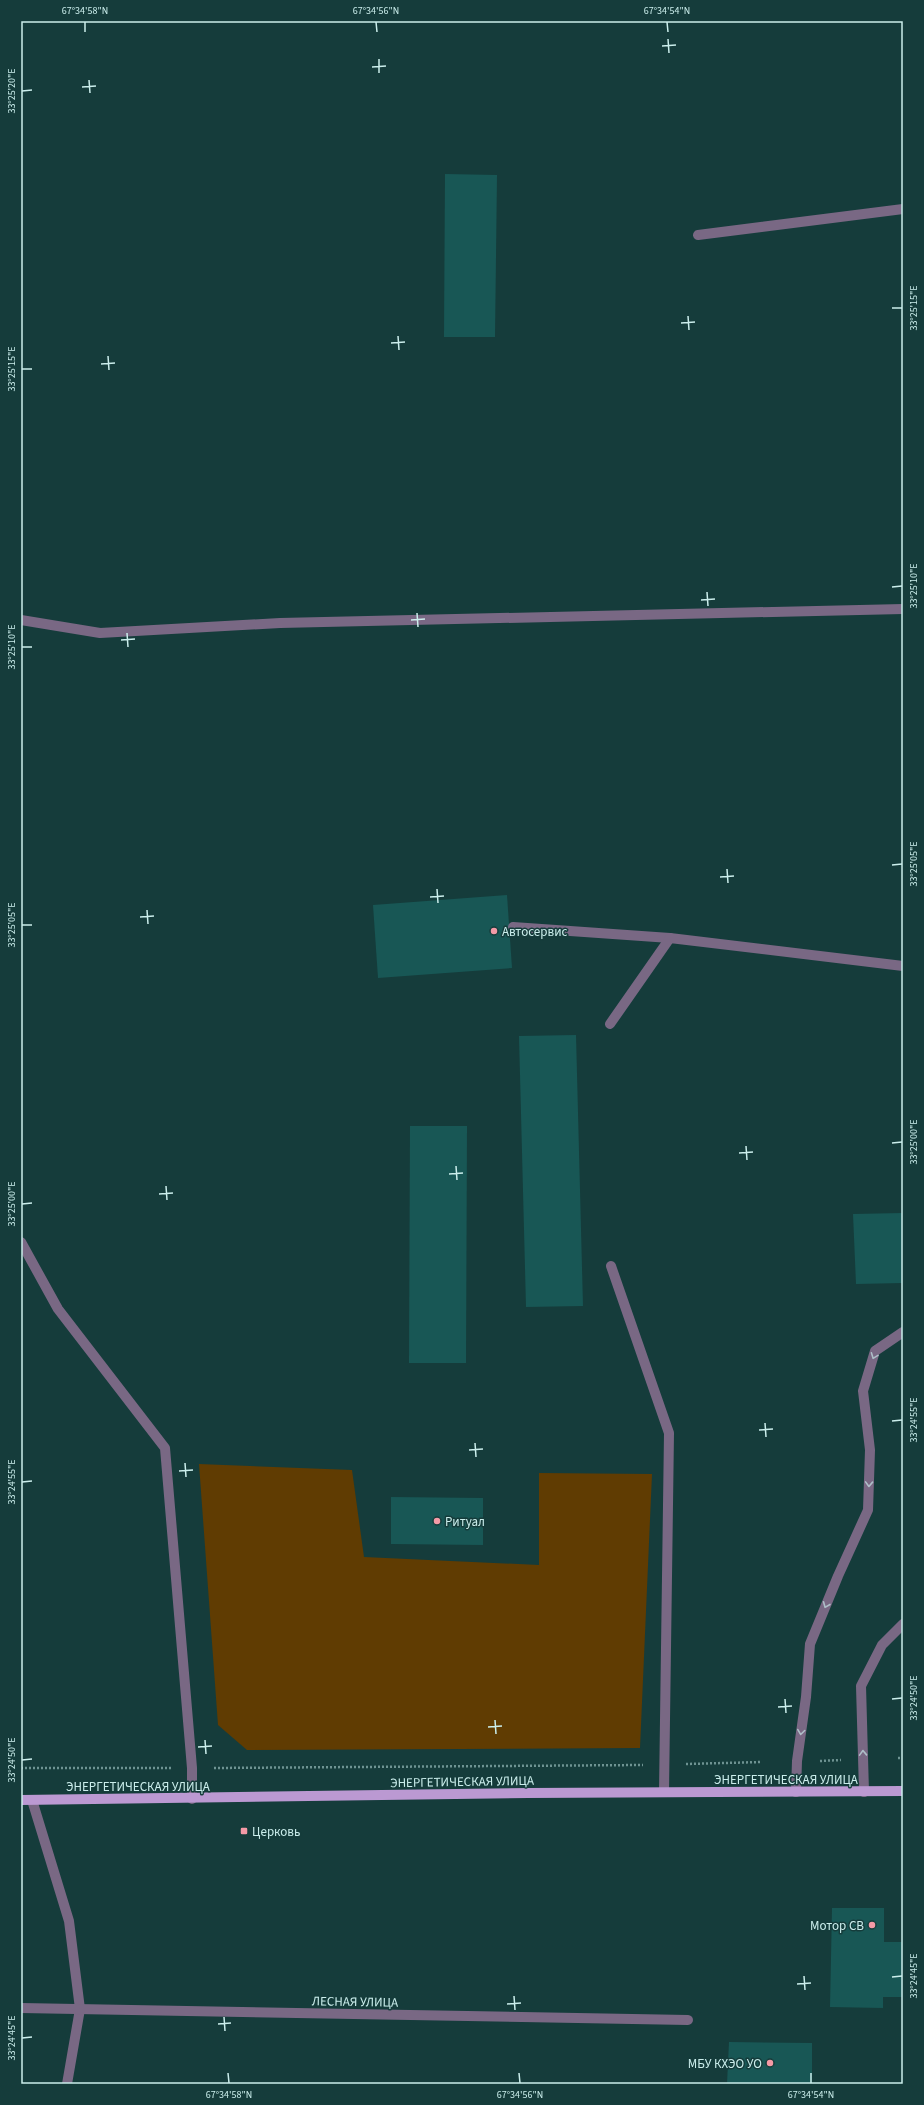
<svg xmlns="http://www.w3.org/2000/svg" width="924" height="2105" viewBox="0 0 924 2105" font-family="'Source Sans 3',sans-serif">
  <rect width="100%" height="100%" fill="#153c3b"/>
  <polygon fill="#603c02" points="199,1464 352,1470 364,1557 539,1565 539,1473 652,1474 640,1748 247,1750 218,1725"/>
  <g fill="#185755">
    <polygon points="445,174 497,175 495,337 444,337"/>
    <polygon points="507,895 512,968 378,978 373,905"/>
    <polygon points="576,1035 583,1306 526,1307 519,1036"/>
    <polygon points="410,1126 467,1126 466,1363 409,1363"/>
    <polygon points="903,1213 903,1283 856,1284 853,1214"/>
    <polygon points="391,1497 483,1498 483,1545 391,1544"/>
    <polygon points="832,1908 884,1908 884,1942 903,1942 903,1997 883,1997 883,2008 830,2007"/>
    <polygon points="729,2042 812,2043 812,2084 727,2084"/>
  </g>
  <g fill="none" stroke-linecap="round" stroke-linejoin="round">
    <g stroke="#6e9392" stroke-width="2.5" stroke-dasharray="2 2" stroke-linecap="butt">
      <polyline points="898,1758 903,1758"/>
      <polyline points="820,1761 841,1760"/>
      <polyline points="686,1764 762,1762"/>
      <polyline points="21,1768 171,1768"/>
      <polyline points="214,1768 643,1765"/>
    </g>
    <g stroke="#796884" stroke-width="10">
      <polyline points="698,235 903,209"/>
      <polyline points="21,620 100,633 280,623 903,609"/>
      <polyline points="513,927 670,938"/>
      <polyline points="610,1024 670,938 903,966"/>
      <polyline points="21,1242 58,1309 165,1448 192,1768 192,1799"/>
      <polyline points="611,1266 669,1433 664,1792"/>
      <polyline points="796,1792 797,1761 806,1697 810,1644 838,1576 868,1510 870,1450 863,1391 875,1351 903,1332"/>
      <polyline points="864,1792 861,1686 882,1645 903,1624"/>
      <polyline points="32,1800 69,1921 80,2009 67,2084"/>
      <polyline points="21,2008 688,2020"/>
    </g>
    <polyline stroke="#bb99d2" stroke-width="10" points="21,1800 528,1793 903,1791"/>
  </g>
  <defs><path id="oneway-chevron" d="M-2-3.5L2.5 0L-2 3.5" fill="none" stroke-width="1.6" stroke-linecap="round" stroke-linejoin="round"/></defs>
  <g stroke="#aebfc8">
    <use href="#oneway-chevron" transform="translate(874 1356) rotate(111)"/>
    <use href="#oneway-chevron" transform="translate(869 1484) rotate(92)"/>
    <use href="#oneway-chevron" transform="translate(826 1605) rotate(112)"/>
    <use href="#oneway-chevron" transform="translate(801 1732) rotate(98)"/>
    <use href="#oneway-chevron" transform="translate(863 1753) rotate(-92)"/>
  </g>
  <path fill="none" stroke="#cbeeec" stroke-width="1.5" d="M85,22V32M376,22L377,32M667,22L668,32M668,39L669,53M662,46L676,45M379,59V73M372,67L386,66M89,80L90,93M82,87L96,86M22,91L32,90M892,308H902M688,316L689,330M681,323L695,322M398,336L399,350M391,343L405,342M108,356L109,370M101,364L115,363M22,369H32M892,587L902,586M707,592L708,606M701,600L715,599M417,613L418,627M411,620L425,619M127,633L128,647M121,640L135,639M22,647H32M892,865L902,864M727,869L728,883M720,877L734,876M437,889L438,903M430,897L444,896M147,910L148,924M140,917L154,916M22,925H32M892,1143L902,1142M746,1146L747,1160M739,1153L753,1152M456,1166L457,1180M449,1174L463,1173M166,1186L167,1200M159,1194L173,1193M22,1204L32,1203M892,1421L902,1420M765,1423L766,1437M759,1430L773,1429M475,1443L476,1457M469,1450L483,1449M185,1463L186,1477M179,1471L193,1470M22,1482L32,1481M785,1699L786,1713M892,1699L902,1698M778,1707L792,1706M495,1720L496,1734M488,1727L502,1726M205,1740L206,1754M198,1747L212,1746M22,1760L32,1759M804,1976L805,1990M892,1977L902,1976M797,1984L811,1983M514,1996L515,2010M507,2004L521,2003M224,2017L225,2031M218,2024L231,2023M22,2038L32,2037M228,2073L229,2083M519,2073L520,2083M811,2073V2083"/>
  <g fill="#f49aa6" stroke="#153c3b" stroke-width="1.5">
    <circle cx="494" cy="931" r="4"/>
    <circle cx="437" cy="1521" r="4"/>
    <rect x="240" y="1827" width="8" height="8" rx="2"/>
    <circle cx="872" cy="1925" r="4"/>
    <circle cx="770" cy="2063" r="4"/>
  </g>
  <g text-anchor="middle" stroke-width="3" stroke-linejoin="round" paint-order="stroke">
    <g font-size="13" fill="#cbeeec" stroke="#153c3b" text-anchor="start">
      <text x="502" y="936">Автосервис</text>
      <text x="445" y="1526">Ритуал</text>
      <text x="252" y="1836">Церковь</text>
      <text x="864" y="1930" text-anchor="end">Мотор СВ</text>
      <text x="762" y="2068" text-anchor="end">МБУ КХЭО УО</text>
    </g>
    <g font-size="13" fill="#cbeeec" stroke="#153c3b">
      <text x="786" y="1784">ЭНЕРГЕТИЧЕСКАЯ УЛИЦА</text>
      <text transform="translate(462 1781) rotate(-1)" y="5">ЭНЕРГЕТИЧЕСКАЯ УЛИЦА</text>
      <text x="138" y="1791">ЭНЕРГЕТИЧЕСКАЯ УЛИЦА</text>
      <text transform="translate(355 2001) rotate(1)" y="5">ЛЕСНАЯ УЛИЦА</text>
    </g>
  </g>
  <rect width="924" height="2105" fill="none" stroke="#153c3b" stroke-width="44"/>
  <rect x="22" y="22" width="880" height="2061" fill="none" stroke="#cbeeec" stroke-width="1.5"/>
  <g font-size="10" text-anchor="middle" fill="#cbeeec">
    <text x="85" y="14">67°34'58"N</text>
    <text x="376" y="14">67°34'56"N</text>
    <text x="667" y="14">67°34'54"N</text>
    <text transform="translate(11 91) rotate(-90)" y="4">33°25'20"E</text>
    <text transform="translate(913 308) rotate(-90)" y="4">33°25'15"E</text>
    <text transform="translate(11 369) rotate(-90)" y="4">33°25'15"E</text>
    <text transform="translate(913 586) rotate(-90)" y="4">33°25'10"E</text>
    <text transform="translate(11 647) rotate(-90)" y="4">33°25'10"E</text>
    <text transform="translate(913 864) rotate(-90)" y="4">33°25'05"E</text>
    <text transform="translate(11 925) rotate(-90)" y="4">33°25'05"E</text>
    <text transform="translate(913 1142) rotate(-90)" y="4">33°25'00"E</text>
    <text transform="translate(11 1204) rotate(-90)" y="4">33°25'00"E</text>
    <text transform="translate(913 1420) rotate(-90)" y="4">33°24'55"E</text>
    <text transform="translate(11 1482) rotate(-90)" y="4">33°24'55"E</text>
    <text transform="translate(913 1698) rotate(-90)" y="4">33°24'50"E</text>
    <text transform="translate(11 1760) rotate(-90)" y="4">33°24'50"E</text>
    <text transform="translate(913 1976) rotate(-90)" y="4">33°24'45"E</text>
    <text transform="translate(11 2038) rotate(-90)" y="4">33°24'45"E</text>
    <text x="229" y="2098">67°34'58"N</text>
    <text x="520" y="2098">67°34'56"N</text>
    <text x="811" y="2098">67°34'54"N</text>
  </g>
</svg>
